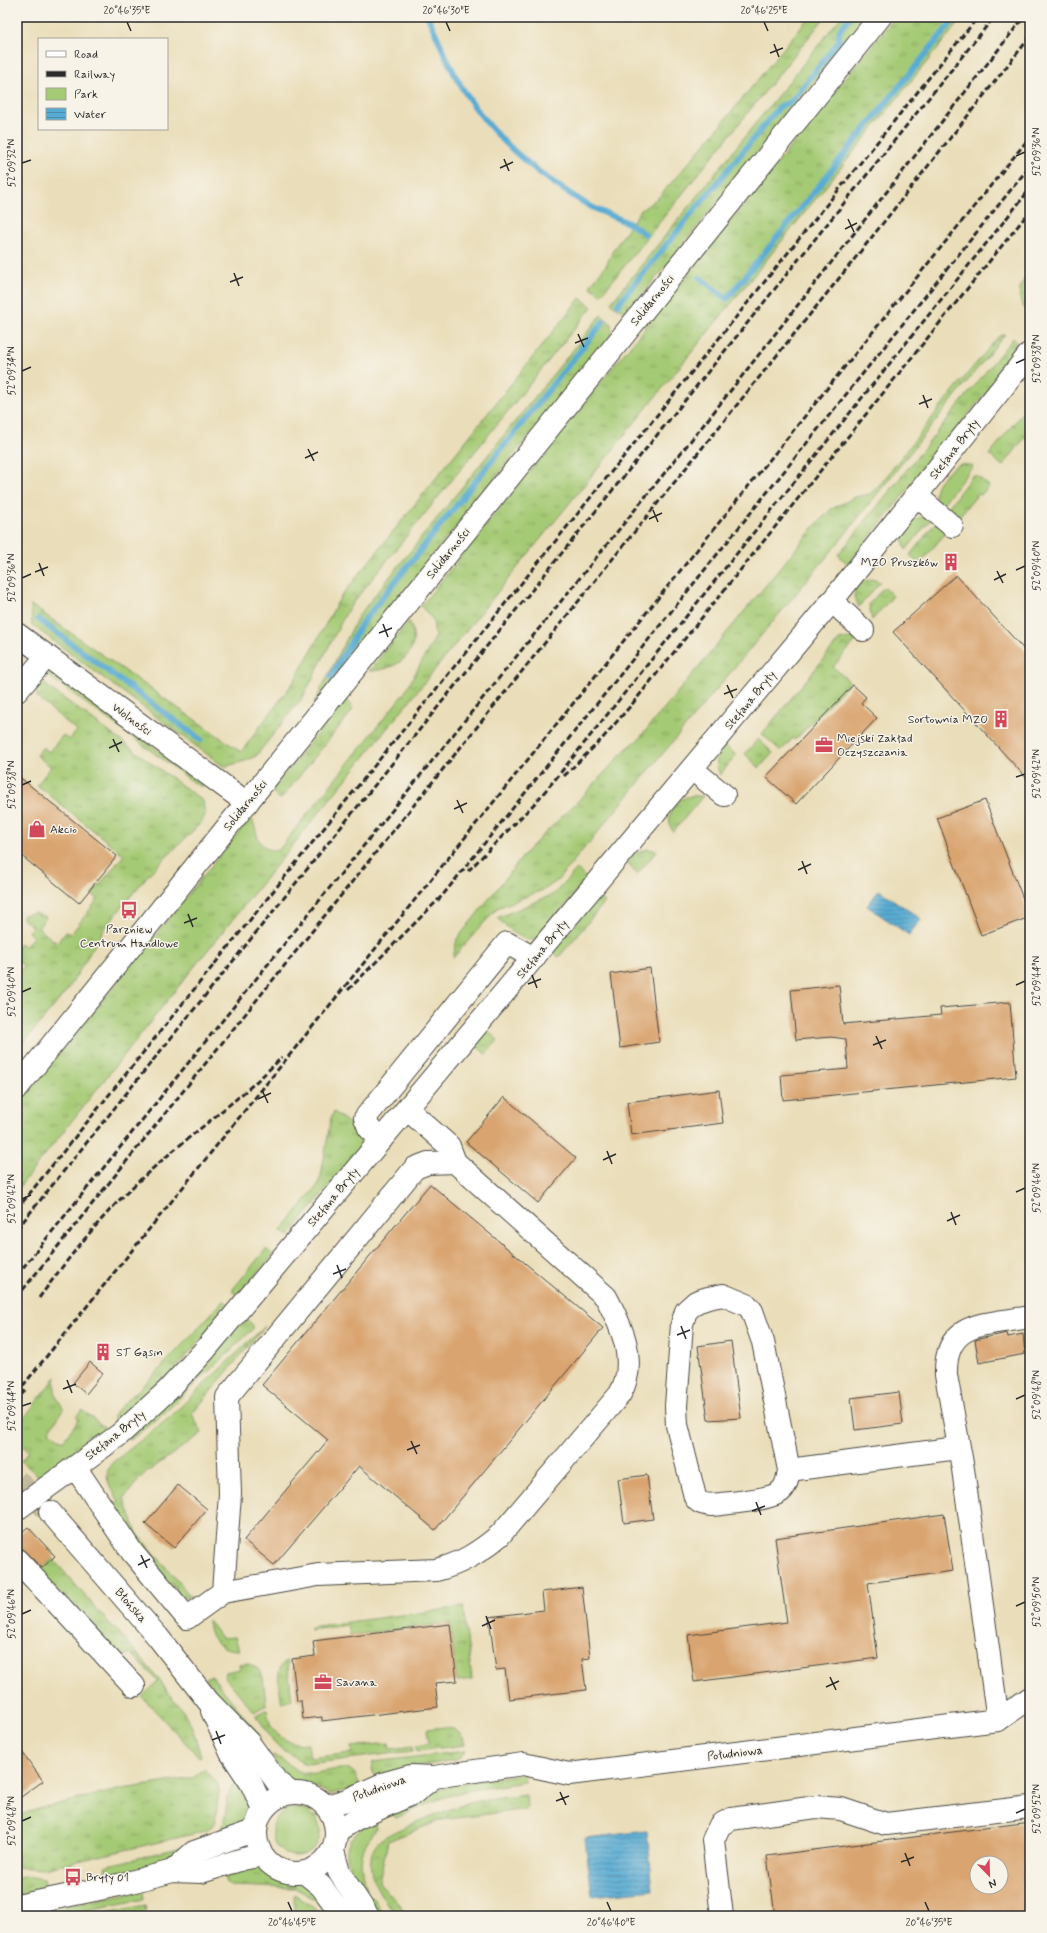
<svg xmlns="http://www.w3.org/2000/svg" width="1047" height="1933" viewBox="0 0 1047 1933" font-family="Mynerve,sans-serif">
  <defs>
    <pattern id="grass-tufts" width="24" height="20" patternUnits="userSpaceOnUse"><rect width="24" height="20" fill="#a5ca75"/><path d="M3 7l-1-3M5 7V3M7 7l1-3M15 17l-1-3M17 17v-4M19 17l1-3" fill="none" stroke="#87a460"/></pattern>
    <pattern id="water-rules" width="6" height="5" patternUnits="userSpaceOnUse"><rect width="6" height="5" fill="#58abd3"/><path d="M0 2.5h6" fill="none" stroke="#498bab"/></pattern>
  </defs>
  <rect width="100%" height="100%" fill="#f7f3e8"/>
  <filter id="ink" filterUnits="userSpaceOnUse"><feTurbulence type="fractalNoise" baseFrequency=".025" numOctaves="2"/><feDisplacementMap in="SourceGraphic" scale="8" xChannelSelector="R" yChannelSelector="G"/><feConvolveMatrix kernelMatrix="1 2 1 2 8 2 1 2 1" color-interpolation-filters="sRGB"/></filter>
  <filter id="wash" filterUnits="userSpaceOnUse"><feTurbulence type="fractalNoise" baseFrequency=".012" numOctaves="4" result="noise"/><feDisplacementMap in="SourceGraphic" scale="16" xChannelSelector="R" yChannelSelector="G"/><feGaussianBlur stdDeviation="0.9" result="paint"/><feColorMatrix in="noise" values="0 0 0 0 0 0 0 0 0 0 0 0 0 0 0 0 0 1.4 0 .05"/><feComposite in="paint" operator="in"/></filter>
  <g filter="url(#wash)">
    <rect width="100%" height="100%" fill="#eadeba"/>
    <g fill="url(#grass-tufts)" stroke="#687a50">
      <polygon points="809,17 825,17 601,295 590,286 607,264 612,252 640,211 659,197 715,132"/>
      <polygon points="841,17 867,17 630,310 622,311 611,303"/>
      <path d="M895,17H963L190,972L17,1190V1106L251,817C259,832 254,849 278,851L405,692L435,638L433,620L421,606Z"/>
      <path d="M1030,270V305L1026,310C1014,297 1021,282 1030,270Z"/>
      <polygon points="580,298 592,307 355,600 347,611 303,697 256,756 245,761 227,766 223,766 32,625 31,605 241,752 295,680 340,598"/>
      <polygon points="601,315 611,323 612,333 314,703 359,615"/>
      <polygon points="1005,334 834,548 557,881 545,889 497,908 453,958 457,939 528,850 585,794 626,749 638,740 814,527 830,510 855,497 870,494 882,482 950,395 998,337"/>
      <polygon points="1013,338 1017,343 1015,356 848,564 838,555"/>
      <polygon points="1030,403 1030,431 1003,466 989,455"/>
      <polygon points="972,476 977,476 989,486 981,495 978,494 957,519 946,510"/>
      <polygon points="936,522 947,531 919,565 910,555"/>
      <polygon points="872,579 880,582 859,607 854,597 855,588 862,582"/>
      <polygon points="884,587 893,596 872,620 869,604"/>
      <path d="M409,621C424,652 398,670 369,671Z"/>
      <polygon points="855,637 857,639 833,667 850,682 795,740 793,738 781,751 762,734 839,640"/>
      <polygon points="50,673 57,675 204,784 203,786 199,786 46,674"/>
      <polygon points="37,679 203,801 205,815 201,823 148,875 104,929 69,988 17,1051 17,975 24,966 17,960 17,946 20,943 25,947 33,937 28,932 33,927 22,918 23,915 34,913 46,917 38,928 57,943 65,932 71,934 98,899 92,894 124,855 37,785 51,767 36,755 43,747 49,752 63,735 69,740 77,731 38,698 34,688"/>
      <polygon points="346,698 352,706 352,711 281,799 277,797 271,791"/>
      <polygon points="758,739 773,753 759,768 745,754"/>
      <path d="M725,746L736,755L720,775C716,765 714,752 725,746Z"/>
      <path d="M691,796H703L673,832C664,816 673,799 691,796Z"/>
      <polygon points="648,849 657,851 637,874 627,863 634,854"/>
      <path d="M577,869L587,879L537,939C521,944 508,927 497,918L554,894Z"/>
      <polygon points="598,897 605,902 559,957 554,953 554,950"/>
      <polygon points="485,1031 488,1031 498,1040 486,1054 475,1045"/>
      <path d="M334,1112C345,1121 362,1130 362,1145L289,1236L281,1231L317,1186L321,1176L331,1118Z"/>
      <polygon points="266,1249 273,1255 238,1296 233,1292 233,1289"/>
      <polygon points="224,1300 230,1306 173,1372 116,1424 113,1417 116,1411 157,1372"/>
      <polygon points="245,1318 253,1325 253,1329 161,1416 130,1440 128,1439"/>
      <path d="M265,1326L192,1414L202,1433L143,1475L124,1498L137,1533L192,1598H186L180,1595L139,1545L112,1506L119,1501C111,1488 101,1477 112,1463L169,1418Z"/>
      <path d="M56,1377C53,1392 56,1397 64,1409L49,1431L63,1441L79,1419L76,1416L82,1410L108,1430L41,1478L21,1461L29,1451L17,1441V1427Z"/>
      <polygon points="17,1544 40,1569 53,1559 113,1628 115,1628 158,1678 174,1701 180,1706 191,1724 201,1756 199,1757 142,1697 158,1681 131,1653 124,1656 117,1654 17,1548"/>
      <polygon points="463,1607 472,1679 457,1681 450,1623 350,1635 348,1625 310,1630 310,1627"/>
      <path d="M208,1620L221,1638L235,1637L239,1650C219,1650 209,1639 208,1620Z"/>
      <path d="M287,1660L292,1700L282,1703C280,1689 273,1670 287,1660Z"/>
      <polygon points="247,1663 258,1669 263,1677 266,1705 254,1712 225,1677 226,1672 240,1669 239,1664"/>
      <polygon points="211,1675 260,1736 259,1742 231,1714 206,1678"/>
      <path d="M267,1709C269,1733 283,1744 308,1744L310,1758L352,1753L351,1747L389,1743L390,1749L413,1746V1751L306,1764L276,1745L256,1715Z"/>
      <path d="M445,1727C455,1728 464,1734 465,1745L417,1751L416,1746L429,1744L427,1729Z"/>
      <polygon points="466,1751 457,1760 420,1766 377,1780 371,1768 373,1762"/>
      <path d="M272,1756C284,1757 293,1772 306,1773C320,1775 336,1766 351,1770L355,1774L361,1787L330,1794L312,1785L296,1782L286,1779Z"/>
      <polygon points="204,1769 218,1784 219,1791 215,1823 206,1831 44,1869 17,1867 17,1816 41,1808 122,1789 193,1778"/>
      <path d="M526,1795L527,1809L441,1820L388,1841L379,1882L409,1916H397C384,1900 368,1880 371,1859C371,1853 374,1846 378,1842C390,1830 456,1806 474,1802C491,1799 508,1797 526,1795Z"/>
      <polygon points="255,1867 280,1879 305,1885 331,1911 325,1911 313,1898 295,1888 230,1886 226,1882 223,1872"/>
      <polygon points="25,1876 44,1879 46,1888 17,1895 17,1877"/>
      <polygon points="294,1894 312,1906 321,1916 294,1916"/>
      <polygon points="145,1905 146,1912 118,1916 92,1916"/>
    </g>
    <g fill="#a5ca75" stroke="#687a50">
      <path d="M961,464L973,466L941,506C939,503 935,499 935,495C934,483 950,467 961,464Z"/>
      <path d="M925,517L931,519L906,550C899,534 906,517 925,517Z"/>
      <polygon points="524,1774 525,1782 465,1791 439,1799 396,1818 391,1816 390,1812 433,1792 461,1783"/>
      <path d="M240,1778C247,1796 253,1808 239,1825L219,1832C231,1814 221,1791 240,1778Z"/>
      <circle cx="296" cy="1832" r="24"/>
      <path d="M374,1819L376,1828C374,1834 370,1837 367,1842C358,1857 361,1873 367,1888L360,1892L357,1889C343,1851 339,1844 374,1819Z"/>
      <polygon points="195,1844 143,1867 107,1875 105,1866"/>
      <polygon points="139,1891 143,1893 144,1899 57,1916 56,1912 58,1908"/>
      <polygon points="372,1897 385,1916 376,1916 366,1901"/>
    </g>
    <g fill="url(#water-rules)" stroke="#426b7f">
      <polygon points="879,890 921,919 909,935 867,906"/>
      <polygon points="647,1831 653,1890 592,1896 585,1838"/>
    </g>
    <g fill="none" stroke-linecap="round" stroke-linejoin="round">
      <g stroke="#58abd3" stroke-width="6">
        <path d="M428,17C439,40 448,64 461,86C490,136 539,176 588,205C607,216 629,220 645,234"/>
        <polyline points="700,278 727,299 956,17"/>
        <polyline points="618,304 780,106 791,102 839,41 839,31 850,17"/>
        <polyline points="38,619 201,740"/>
        <polyline points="331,677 362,623 603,322"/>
      </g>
    </g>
    <g id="blocks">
      <g fill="#d9a46f" fill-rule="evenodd">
        <polygon points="956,575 1030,656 1030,782 893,632"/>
        <polygon points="853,685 866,697 861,703 877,718 796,804 766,777"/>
        <polygon points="17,775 117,856 79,903 17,852"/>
        <polygon points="985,800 1030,917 981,935 937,818"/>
        <polygon points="650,968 659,1042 620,1048 611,974"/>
        <polygon points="839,985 843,1024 941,1015 940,1008 1010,1002 1016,1077 783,1100 781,1075 848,1069 846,1039 831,1037 796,1040 791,990"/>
        <polygon points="719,1090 723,1123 631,1135 627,1102"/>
        <polygon points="504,1097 576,1158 538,1203 466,1142"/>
        <polygon points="430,1184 603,1328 435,1530 359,1466 274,1565 244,1540 328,1440 262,1385"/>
        <polygon points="1007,1333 1008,1337 1023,1334 1025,1354 979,1363 975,1340"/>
        <polygon points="731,1341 741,1418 708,1420 698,1346"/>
        <polygon points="90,1362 103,1373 86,1394 73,1383"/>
        <polygon points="899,1392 903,1424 855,1430 851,1398"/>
        <polygon points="647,1475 653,1519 624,1523 618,1479"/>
        <polygon points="178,1485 207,1509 174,1548 145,1524"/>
        <polygon points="944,1514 953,1571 868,1583 878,1658 694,1682 688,1635 787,1622 775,1538"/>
        <polygon points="28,1527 55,1556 42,1568 17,1544 17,1536"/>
        <polygon points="582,1587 590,1658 582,1659 586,1690 509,1699 505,1669 496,1670 489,1617 544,1610 542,1592"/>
        <polygon points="450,1624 457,1681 435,1683 438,1707 322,1721 322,1717 303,1719 301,1701 297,1701 292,1659 315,1656 313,1641"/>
        <polygon points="17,1745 43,1781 17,1800"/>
        <path d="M1030,1822V1916H775L767,1856ZM977,1863H1001V1887H977Z"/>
      </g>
    </g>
  </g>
  <g filter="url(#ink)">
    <use href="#blocks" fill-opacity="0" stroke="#484640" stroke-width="1"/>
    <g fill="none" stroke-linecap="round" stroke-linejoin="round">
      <polyline stroke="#c4ba9d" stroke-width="22" stroke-dasharray="22 11" stroke-linecap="butt" points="17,1480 47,1510"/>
      <g stroke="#484640" stroke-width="24">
        <g id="minor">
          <polyline points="917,496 952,526"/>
          <polyline points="832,601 863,630"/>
          <polyline points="17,634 247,803"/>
          <polyline points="17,691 47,656"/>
          <polyline points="692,769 724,795"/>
          <polyline points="17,1088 880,17"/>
          <polyline points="407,1109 449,1146 455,1162"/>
          <polyline points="381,1140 369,1128 365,1118 507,943 534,958"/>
          <path d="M75,1467L132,1552L187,1618L223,1592L318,1575L436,1570C461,1564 480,1552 500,1535L620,1394C638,1362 622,1327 606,1297L455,1162L428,1163L415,1168L227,1397L230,1494L223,1592"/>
          <path d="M789,1470C788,1476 787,1485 782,1490C774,1500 726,1503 712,1505C704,1504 699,1504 695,1497L677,1425L676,1406L682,1324L686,1311L696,1302L708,1298L723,1295L747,1305L752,1311L763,1342L789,1470L958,1448"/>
          <polyline points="17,1509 119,1435 168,1390 205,1350 832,601 1030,353"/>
          <polyline points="50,1512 158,1637 208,1701 249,1743 277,1782 291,1793"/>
          <polyline points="17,1560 134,1686"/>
          <polyline points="212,1711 231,1753 251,1783 263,1809"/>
          <path d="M998,1720L963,1469L946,1375C944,1319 988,1325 1030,1317"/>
          <circle cx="296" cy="1833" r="40"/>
          <polyline points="326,1806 347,1800 385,1783 410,1776 434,1777 523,1764 569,1774 998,1720 1030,1698"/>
          <polyline points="337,1831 356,1819 414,1793 434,1777"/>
          <polyline points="333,1851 339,1872 368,1916"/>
          <polyline points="173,1871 194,1852 256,1830"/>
          <polyline points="305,1873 321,1886 343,1916"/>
          <polyline points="17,1906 119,1885 173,1871 201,1872 243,1859 262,1855"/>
          <polyline points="722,1916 713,1840 720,1825 731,1819 816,1807 841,1809 886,1824 1030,1807"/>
        </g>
      </g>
      <use href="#minor" stroke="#fff" stroke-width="22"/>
      <g stroke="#2b2b2b" stroke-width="3" stroke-dasharray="6 3" stroke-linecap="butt">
        <polyline points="564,776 601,740 633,703 1030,211"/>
        <polyline points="468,871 535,803 557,777 1030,189"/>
        <polyline points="348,990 442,896 1030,166"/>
        <polyline points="17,1209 978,17"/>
        <polyline points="17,1229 994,17"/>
        <polyline points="17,1275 713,413 1024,17"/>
        <polyline points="17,1297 849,266 1030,37"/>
        <path d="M39,1298C69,1257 102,1215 140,1180C186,1137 238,1102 282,1057"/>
        <polyline points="17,1393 1030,137"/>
        <polyline points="17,1402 25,1390"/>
      </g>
    </g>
  </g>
  <path fill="none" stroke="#2b2b2b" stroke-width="1.5" d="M127,22L131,31M446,22L450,31M764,22L768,31M774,44L779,57M770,53L783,48M1016,156L1025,152M504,159L509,171M22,163L31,160M500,168L513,162M848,219L854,232M845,229L857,223M234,273L239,286M230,282L243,277M578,334L584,347M575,343L588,338M1016,363L1025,359M22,371L31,367M923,395L928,408M919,404L932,399M308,449L314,461M305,458L318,452M653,510L658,522M649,519L662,513M39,563L44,576M1016,570L1025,566M997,571L1003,583M35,572L48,567M22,578L31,574M994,580L1006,574M383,624L388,637M379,633L392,628M727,685L733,698M724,694L737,689M113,739L119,752M109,748L122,742M1016,777L1025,774M22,785L31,781M457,800L463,813M454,809L467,803M802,861L807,874M798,870L811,864M188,914L193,927M184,923L197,918M532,975L537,988M528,984L541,979M1016,985L1025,981M22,992L31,988M876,1036L882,1049M873,1045L886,1040M262,1090L268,1103M258,1099L271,1093M607,1151L612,1164M603,1160L616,1154M1016,1192L1025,1188M22,1199L31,1195M951,1212L956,1225M947,1221L960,1215M337,1265L342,1278M333,1274L346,1269M681,1326L686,1339M677,1335L690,1330M67,1380L72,1393M63,1389L76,1384M1016,1399L1025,1395M22,1406L31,1403M411,1441L417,1454M407,1450L420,1445M756,1502L761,1515M752,1511L765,1506M141,1555L147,1568M138,1565L150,1559M1016,1606L1025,1602M22,1614L31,1610M486,1616L491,1629M482,1626L495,1620M830,1677L836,1690M826,1687L839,1681M216,1731L221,1744M212,1740L225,1735M560,1792L566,1805M556,1801L569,1796M1016,1813L1025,1809M22,1821L31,1817M905,1853L910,1866M901,1862L914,1857M288,1902L292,1911M607,1902L611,1911M925,1902L929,1911"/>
  <defs>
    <g id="building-bare" transform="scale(1.38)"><path d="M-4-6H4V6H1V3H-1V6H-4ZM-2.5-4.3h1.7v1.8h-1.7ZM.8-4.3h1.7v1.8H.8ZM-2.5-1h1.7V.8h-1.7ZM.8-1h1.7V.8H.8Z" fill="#d1495b" stroke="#f7f3e8" stroke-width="2.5" paint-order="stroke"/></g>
    <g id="office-bare" transform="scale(1.38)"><path d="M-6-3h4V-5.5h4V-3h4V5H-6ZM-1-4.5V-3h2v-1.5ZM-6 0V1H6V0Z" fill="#d1495b" stroke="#f7f3e8" stroke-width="2.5" paint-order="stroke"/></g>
    <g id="shop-bare" transform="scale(1.38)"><path d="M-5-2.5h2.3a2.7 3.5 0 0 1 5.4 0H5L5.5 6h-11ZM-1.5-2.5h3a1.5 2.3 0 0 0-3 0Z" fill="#d1495b" stroke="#f7f3e8" stroke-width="2.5" paint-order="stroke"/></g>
    <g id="bus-bare" transform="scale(1.38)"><path d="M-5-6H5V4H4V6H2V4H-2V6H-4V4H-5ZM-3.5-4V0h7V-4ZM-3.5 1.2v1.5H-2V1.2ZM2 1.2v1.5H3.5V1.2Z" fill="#d1495b" stroke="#f7f3e8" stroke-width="2.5" paint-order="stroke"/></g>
  </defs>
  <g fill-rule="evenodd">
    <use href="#building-bare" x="951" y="562"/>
    <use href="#building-bare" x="1001" y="719"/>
    <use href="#office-bare" x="824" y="745"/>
    <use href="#shop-bare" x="37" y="829"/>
    <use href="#bus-bare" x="129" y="910"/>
    <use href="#building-bare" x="103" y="1352"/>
    <use href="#office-bare" x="323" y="1682"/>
    <use href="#bus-bare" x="73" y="1877"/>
  </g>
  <g text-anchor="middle" stroke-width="3" stroke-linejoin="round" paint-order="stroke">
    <g font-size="12" fill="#2b2b2b" stroke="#f7f3e8">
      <text transform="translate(652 300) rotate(-51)" y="4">Solidarności</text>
      <text transform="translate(954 449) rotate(-52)" y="4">Stefana Bryły</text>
      <text transform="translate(448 553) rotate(-51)" y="4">Solidarności</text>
      <text transform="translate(750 700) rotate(-50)" y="4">Stefana Bryły</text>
      <text transform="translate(132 719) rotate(36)" y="4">Wolności</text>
      <text transform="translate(245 805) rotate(-51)" y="4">Solidarności</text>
      <text transform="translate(542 949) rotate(-50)" y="4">Stefana Bryły</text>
      <text transform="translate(333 1197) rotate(-50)" y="4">Stefana Bryły</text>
      <text transform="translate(115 1435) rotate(-38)" y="4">Stefana Bryły</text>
      <text transform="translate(131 1605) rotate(49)" y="4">Błońska</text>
      <text transform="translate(735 1753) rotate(-7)" y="4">Południowa</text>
      <text transform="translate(379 1788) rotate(-20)" y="4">Południowa</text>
    </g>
    <g font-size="12" fill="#2b2b2b" stroke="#f7f3e8" text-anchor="start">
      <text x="938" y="566" text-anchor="end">MZO Pruszków</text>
      <text x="988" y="723" text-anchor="end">Sortownia MZO</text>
      <text x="837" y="742">Miejski Zakład<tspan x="837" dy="14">Oczyszczania</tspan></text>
      <text x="50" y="833">Akcio</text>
      <text x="129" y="933" text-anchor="middle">Parzniew<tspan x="129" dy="14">Centrum Handlowe</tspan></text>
      <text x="116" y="1356">ST Gąsin</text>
      <text x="336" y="1686">Savana</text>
      <text x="86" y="1881">Bryły 01</text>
    </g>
  </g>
  <rect width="1047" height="1933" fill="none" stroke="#f7f3e8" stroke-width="44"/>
  <rect x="38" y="38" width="130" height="92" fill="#f7f3e8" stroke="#a5a39c"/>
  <rect x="46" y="51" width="20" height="6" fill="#ffffff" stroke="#a5a39c"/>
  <text x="74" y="58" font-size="12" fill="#2b2b2b">Road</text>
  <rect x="46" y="71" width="20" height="6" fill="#2b2b2b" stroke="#a5a39c"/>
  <text x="74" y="78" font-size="12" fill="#2b2b2b">Railway</text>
  <rect x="46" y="88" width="20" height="12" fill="#a5ca75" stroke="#a5a39c"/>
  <text x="74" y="98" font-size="12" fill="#2b2b2b">Park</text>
  <rect x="46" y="108" width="20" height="12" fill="url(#water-rules)" stroke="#a5a39c"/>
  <text x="74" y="118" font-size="12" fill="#2b2b2b">Water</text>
  <g transform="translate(989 1875) rotate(157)"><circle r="19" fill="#f7f3e8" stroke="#a5a39c"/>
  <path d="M0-3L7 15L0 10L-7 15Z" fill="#d1495b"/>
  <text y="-6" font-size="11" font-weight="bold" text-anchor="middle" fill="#2b2b2b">N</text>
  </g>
  <rect x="22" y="22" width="1003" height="1889" fill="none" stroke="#2b2b2b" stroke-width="1.5"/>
  <g font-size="10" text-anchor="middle" fill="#2b2b2b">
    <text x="127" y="14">20°46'35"E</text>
    <text x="446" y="14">20°46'30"E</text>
    <text x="764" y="14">20°46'25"E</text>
    <text transform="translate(1036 152) rotate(-90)" y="4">52°09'36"N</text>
    <text transform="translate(11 163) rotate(-90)" y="4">52°09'32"N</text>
    <text transform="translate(1036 359) rotate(-90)" y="4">52°09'38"N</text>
    <text transform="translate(11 371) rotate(-90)" y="4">52°09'34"N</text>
    <text transform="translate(1036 566) rotate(-90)" y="4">52°09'40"N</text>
    <text transform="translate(11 578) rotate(-90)" y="4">52°09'36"N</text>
    <text transform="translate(1036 774) rotate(-90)" y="4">52°09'42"N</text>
    <text transform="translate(11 785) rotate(-90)" y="4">52°09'38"N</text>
    <text transform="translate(1036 981) rotate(-90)" y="4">52°09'44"N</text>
    <text transform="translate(11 992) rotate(-90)" y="4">52°09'40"N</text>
    <text transform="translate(1036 1188) rotate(-90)" y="4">52°09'46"N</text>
    <text transform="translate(11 1199) rotate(-90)" y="4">52°09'42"N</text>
    <text transform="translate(1036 1395) rotate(-90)" y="4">52°09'48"N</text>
    <text transform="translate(11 1406) rotate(-90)" y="4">52°09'44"N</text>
    <text transform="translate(1036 1602) rotate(-90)" y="4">52°09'50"N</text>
    <text transform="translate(11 1614) rotate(-90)" y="4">52°09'46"N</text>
    <text transform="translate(1036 1809) rotate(-90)" y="4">52°09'52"N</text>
    <text transform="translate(11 1821) rotate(-90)" y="4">52°09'48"N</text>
    <text x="292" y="1926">20°46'45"E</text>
    <text x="611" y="1926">20°46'40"E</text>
    <text x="929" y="1926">20°46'35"E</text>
  </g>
</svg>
